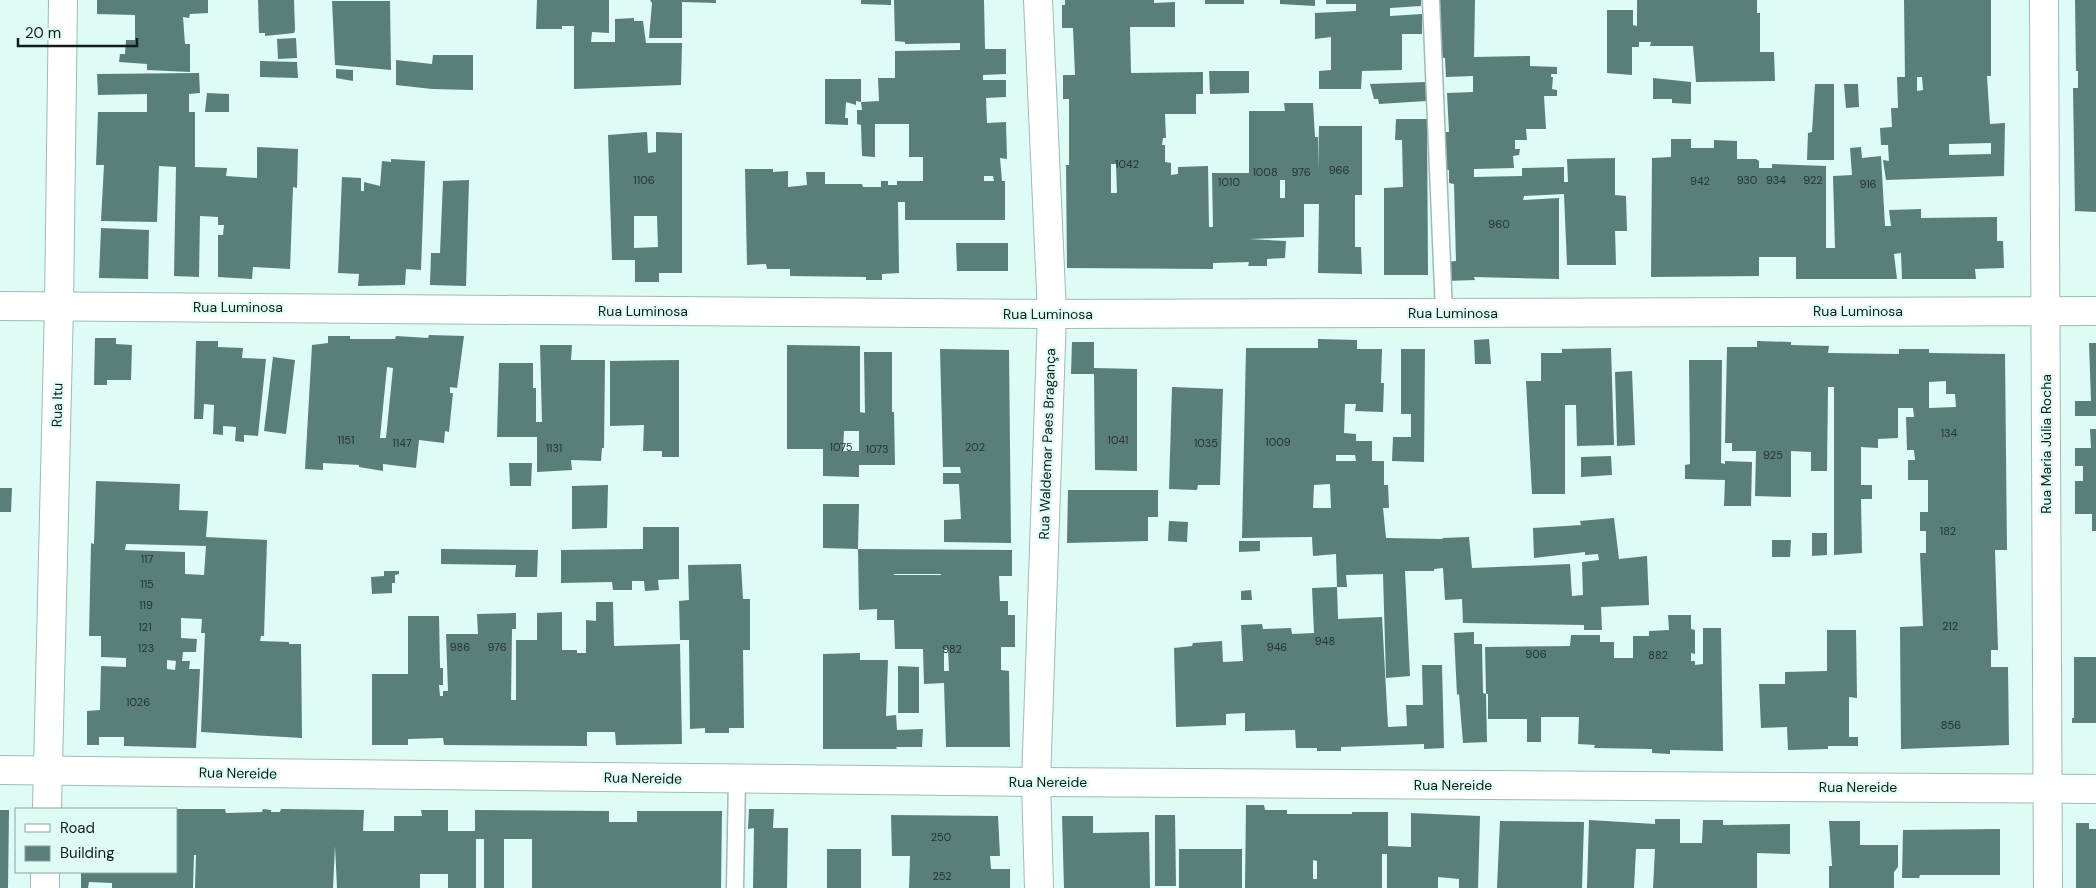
<svg xmlns="http://www.w3.org/2000/svg" width="2096" height="888" viewBox="0 0 2096 888" font-family="'DM Sans',sans-serif">
  <rect width="100%" height="100%" fill="#defbf5"/>
  <g fill="#5a7e78" fill-rule="evenodd">
    <polygon points="97,0 208,0 208,13 190,14 189,18 183,17 185,44 190,44 190,72 147,70 147,64 119,62 120,54 125,54 126,40 135,40 135,15 97,14"/>
    <polygon points="258,0 294,0 295,30 294,33 265,36 265,33 259,33"/>
    <polygon points="537,0 609,0 609,33 592,32 591,42 615,42 615,19 634,18 634,21 643,21 646,43 682,43 681,85 574,89 574,26 562,26 562,29 536,29"/>
    <polygon points="650,0 716,0 716,3 682,2 682,38 649,38 652,3"/>
    <polygon points="861,0 891,0 891,5 861,4"/>
    <path d="M894,0H984L985,49H1006V74L983,75V80H1006V97L986,98L987,123L1006,122L1007,159L1000,158L1002,181H1005V220H905V202H898L899,273L882,274V280H866V277L790,276V269H767L766,264L747,265L745,169H773V172L788,171V187L807,185L806,172H825V184H862L863,187H881V181H888V185H897V181H923V157H909V124H875V157L862,156L861,125L857,124V110H862L861,102L879,101L878,78H895V51L960,50V43L905,44V42L895,41ZM984,176H993L994,181H984Z"/>
    <path d="M1065,0H1154V3L1175,2V27H1130L1131,73L1203,72V94H1196V114H1165L1166,138H1163L1162,145H1165V162L1171,163V175L1178,174V167L1208,166L1209,227H1213L1212,173H1249V111H1285L1284,103H1313L1315,137H1318V171L1319,126H1362V195H1355V247H1361L1362,274L1318,273L1319,204H1304V237L1249,239L1286,241L1285,258L1267,259V266H1248L1249,262L1213,263V269L1067,268L1066,165H1069V99H1063V75H1075L1073,28H1062V5H1065ZM1111,164H1116L1117,193H1111ZM1280,180H1285V198H1280Z"/>
    <rect x="1205" y="0" width="39" height="4"/>
    <polygon points="1280,0 1315,0 1315,6 1280,4"/>
    <polygon points="1326,0 1421,0 1421,6 1390,8 1390,16 1422,14 1422,34 1402,34 1402,70 1362,71 1361,89 1319,89 1319,71 1331,70 1331,37 1315,39 1315,13 1356,11 1356,4 1326,4"/>
    <polygon points="1437,0 1475,0 1474,57 1530,56 1530,66 1557,67 1557,74 1551,74 1551,77 1553,77 1552,89 1557,90 1557,96 1544,96 1546,129 1526,129 1527,140 1515,140 1515,149 1520,149 1519,155 1513,156 1514,168 1474,169 1474,177 1522,176 1522,168 1564,167 1564,182 1568,182 1567,159 1615,158 1615,195 1626,196 1627,231 1615,231 1616,265 1567,265 1564,194 1524,196 1523,200 1559,198 1559,279 1474,277 1475,280 1446,281 1446,262 1456,261 1454,184 1449,183 1449,170 1442,170 1439,132 1449,132 1447,93 1473,92 1473,76 1446,77 1445,58 1439,57"/>
    <polygon points="1637,0 1757,0 1757,13 1760,13 1760,52 1774,52 1775,81 1696,82 1693,46 1650,46 1651,42 1639,42 1639,47 1632,47 1632,75 1607,73 1607,10 1633,10 1633,25 1637,26"/>
    <path d="M1904,0H1991V76H1987L1990,124L2005,123L2004,176L1886,180L1883,160L1889,161L1888,145H1881L1880,128L1892,127L1891,108H1898L1897,77H1905ZM1917,77H1922L1923,90L1917,91ZM1991,143V154L1949,155V144Z"/>
    <polygon points="2075,0 2096,0 2096,212 2075,211 2073,88 2078,88 2078,71 2076,71"/>
    <polygon points="332,1 390,1 391,70 335,65"/>
    <polygon points="296,38 297,58 278,59 277,39"/>
    <polygon points="433,55 473,55 473,90 432,89 396,85 396,60 432,64"/>
    <polygon points="260,61 297,62 298,78 260,77"/>
    <polygon points="336,69 353,70 353,81 336,78"/>
    <polygon points="1209,71 1249,71 1249,93 1210,94"/>
    <polygon points="199,73 200,93 189,94 189,112 195,112 195,167 227,168 226,176 257,178 257,147 298,149 297,188 293,187 290,269 253,267 252,279 218,277 218,235 223,235 224,225 218,225 218,217 200,216 199,277 174,276 176,167 159,166 157,222 101,221 104,165 96,165 98,112 147,112 147,94 98,95 97,74"/>
    <polygon points="1653,78 1691,82 1691,104 1672,103 1672,99 1653,99"/>
    <polygon points="825,79 861,79 861,102 856,101 856,105 846,102 845,118 848,118 848,125 825,124"/>
    <polygon points="1426,82 1426,101 1379,104 1378,99 1374,99 1370,84"/>
    <polygon points="1815,84 1834,84 1834,160 1807,160 1808,133 1812,132"/>
    <polygon points="1844,84 1858,84 1859,107 1846,108"/>
    <polygon points="207,93 229,94 229,112 205,112"/>
    <polygon points="1396,119 1427,119 1428,275 1384,275 1384,188 1403,187 1402,140 1395,140"/>
    <path d="M647,132L648,153L656,152V132L682,133V273H659V282H635V260H612L608,135ZM634,216H657L658,247L634,248Z"/>
    <polygon points="1671,139 1691,139 1691,148 1714,148 1714,140 1737,141 1737,159 1756,159 1759,161 1759,168 1772,168 1772,164 1826,166 1826,248 1835,248 1833,176 1852,175 1850,148 1861,147 1862,158 1881,156 1885,226 1891,226 1889,210 1921,209 1921,218 1997,217 1997,241 2003,241 2004,268 1975,269 1976,279 1902,279 1901,253 1894,254 1897,279 1796,279 1796,257 1759,257 1759,276 1651,277 1652,158 1671,157"/>
    <polygon points="391,159 425,161 421,270 406,269 405,285 358,286 359,274 338,273 342,177 361,178 361,191 364,191 364,182 380,186 382,161 391,162"/>
    <polygon points="469,180 466,286 430,285 431,253 440,253 443,181"/>
    <polygon points="101,228 149,230 148,279 99,278"/>
    <polygon points="956,243 1008,243 1008,271 957,271"/>
    <path d="M429,335L464,336L457,388L450,387V393H453L449,432L445,431L444,443L419,440L416,468L383,464V471L359,467V465L323,463V470L305,469L312,345L328,343V336H350V339H395L396,336L428,338ZM387,367L393,368L386,438H380Z"/>
    <polygon points="95,338 116,338 116,344 132,345 131,380 107,380 107,385 94,385"/>
    <path d="M1318,339L1357,340V349H1382L1381,383H1384L1383,412L1355,411L1356,404H1345L1344,433L1356,434V441H1372V461H1384V485H1388L1389,508H1383L1386,538L1443,539L1442,538L1469,537L1472,568L1570,564L1572,596L1583,595L1582,562L1599,560L1598,554L1585,555V552L1534,558L1533,528L1581,525L1580,521L1614,518L1619,559L1647,556L1649,605L1601,607L1602,630H1584V625L1463,623L1462,599L1445,600L1443,568L1434,569V571H1405L1410,676L1386,678L1383,574L1346,575L1347,587H1337L1336,554L1313,556L1312,537L1242,538L1246,348H1318ZM1336,455H1355L1356,461H1336ZM1330,484L1331,508H1313L1314,485Z"/>
    <polygon points="1489,339 1491,364 1475,364 1474,340"/>
    <polygon points="196,341 218,341 218,347 243,348 242,358 266,359 258,436 244,435 244,442 235,441 236,427 223,426 223,435 213,434 214,405 204,404 203,419 194,419"/>
    <path d="M1757,341L1791,342V345L1829,346L1828,353L1899,354V349H1929V353L2005,354L2007,550H1995L1998,650H1991V667H2008L2009,745L1901,749L1900,627L1923,626L1920,553H1926V531H1920V512H1928V480H1908V460H1915L1914,450H1907L1906,417H1914L1913,408H1898V438L1878,439V448L1861,447V485H1872V499H1861L1862,553L1834,555V387H1828L1827,471H1811V452L1791,451V497L1755,496L1756,451H1732V443H1725L1727,347H1757ZM1946,381V394H1955L1956,407L1929,408V382Z"/>
    <polygon points="1072,342 1094,342 1094,368 1137,369 1137,471 1095,470 1094,374 1071,374"/>
    <polygon points="2089,343 2096,343 2096,416 2075,416 2075,401 2091,401"/>
    <polygon points="540,345 572,345 571,360 605,360 604,448 602,448 601,461 571,460 572,470 537,472 537,437 497,437 499,363 533,363 533,388 536,388 536,422 542,422"/>
    <path d="M787,345L860,346V412L865,413L864,352H892V412H894L895,465H859V477L823,476V449H787ZM844,431H859V451H843Z"/>
    <polygon points="1611,348 1614,445 1577,446 1576,405 1565,405 1565,494 1532,494 1526,381 1541,381 1541,353 1562,353 1562,349"/>
    <polygon points="940,349 1009,350 1011,543 944,542 944,520 961,519 959,484 943,484 943,473 961,473 960,467 943,467"/>
    <polygon points="1401,349 1425,349 1424,462 1392,461 1393,437 1411,437 1411,414 1401,414"/>
    <polygon points="273,357 295,360 286,434 264,431"/>
    <polygon points="679,360 679,457 662,457 662,451 643,451 644,425 610,426 610,361"/>
    <polygon points="1689,360 1722,360 1721,463 1725,464 1725,461 1752,462 1751,506 1724,506 1725,480 1685,479 1685,465 1690,464"/>
    <polygon points="1632,371 1635,445 1617,446 1615,372"/>
    <polygon points="1172,387 1223,389 1220,485 1198,485 1197,490 1169,489"/>
    <polygon points="2090,429 2096,429 2096,531 2092,531 2092,514 2075,514 2075,481 2083,481 2083,466 2075,466 2075,448 2091,448"/>
    <polygon points="1611,456 1612,475 1581,477 1581,457"/>
    <polygon points="509,463 532,463 531,486 510,486"/>
    <path d="M96,481L180,484L179,510L208,511L206,537L267,540L264,636H261L260,641L289,642V644H301L302,738L201,732L205,633H201L202,619L181,618V638L197,639L196,652H183L182,661H190L189,669H200L196,748L124,746V737H99V745H87V711L100,710L101,666L126,667V658L101,657V636H89L91,543L94,544ZM126,544L206,546L204,575L185,574V552L125,550ZM167,660L176,661L175,670L167,669Z"/>
    <polygon points="608,485 607,528 572,529 572,486"/>
    <polygon points="0,488 12,488 11,512 0,512"/>
    <polygon points="1068,490 1158,490 1158,517 1148,517 1148,541 1067,543"/>
    <path d="M823,504H859L858,549L1012,550V576H999L1000,601H1008V615H1015V647H1001V670L1009,671L1010,747H946L944,683L924,684L923,649H895L894,620H877V609L859,610L858,549L823,548ZM894,574H941V575H894ZM948,648L949,671H944V649Z"/>
    <polygon points="1169,521 1188,522 1187,542 1168,541"/>
    <polygon points="643,527 679,527 679,579 658,580 659,590 645,591 644,581 632,581 632,590 613,590 612,582 561,583 561,550 643,549"/>
    <polygon points="1812,533 1827,533 1827,555 1812,556"/>
    <polygon points="1772,540 1791,540 1790,557 1772,557"/>
    <polygon points="1239,541 1260,541 1260,551 1239,552"/>
    <polygon points="441,549 538,550 537,577 515,577 516,565 441,564"/>
    <polygon points="741,564 743,599 750,599 750,650 743,650 744,728 729,728 729,733 705,733 705,728 690,729 689,640 680,640 679,601 689,600 688,565"/>
    <polygon points="384,571 399,571 399,574 395,575 395,583 392,583 392,593 372,594 371,577 384,576"/>
    <polygon points="1337,587 1338,619 1382,617 1388,727 1407,726 1406,705 1423,705 1422,665 1442,665 1444,748 1424,749 1424,744 1341,747 1341,751 1317,751 1317,748 1296,748 1295,730 1245,731 1245,713 1226,714 1226,725 1176,727 1174,648 1192,646 1193,643 1222,641 1223,662 1243,661 1241,625 1262,624 1263,629 1291,628 1292,634 1314,633 1312,588"/>
    <polygon points="1251,590 1252,600 1241,600 1241,591"/>
    <polygon points="596,602 613,602 614,646 680,644 682,744 616,745 615,732 587,732 587,746 444,745 443,738 408,739 408,745 372,745 372,674 408,674 408,616 439,616 440,668 443,668 443,685 439,685 440,696 443,696 443,691 448,691 446,634 478,634 477,614 516,613 516,629 512,629 511,700 516,700 516,640 537,640 537,613 562,612 562,650 577,650 577,653 586,653 586,620 596,621"/>
    <polygon points="1668,615 1691,615 1691,629 1695,630 1695,654 1691,653 1691,661 1695,661 1695,665 1703,664 1703,628 1721,628 1723,751 1670,750 1670,754 1652,753 1652,749 1594,748 1595,745 1578,744 1579,717 1541,717 1541,742 1527,742 1527,719 1488,719 1488,694 1486,694 1487,742 1463,743 1459,694 1457,695 1454,633 1474,632 1474,644 1482,644 1483,693 1486,694 1485,647 1570,646 1571,635 1600,635 1600,642 1614,642 1614,658 1633,658 1633,636 1649,636 1649,631 1669,630"/>
    <polygon points="1827,630 1856,630 1857,698 1849,697 1849,737 1858,737 1858,746 1828,746 1828,749 1788,750 1787,727 1761,728 1759,684 1785,684 1785,672 1827,671"/>
    <polygon points="860,653 860,660 888,660 886,716 896,715 897,730 923,729 922,747 896,747 897,749 823,749 823,654"/>
    <polygon points="2074,657 2096,657 2096,723 2072,723 2072,718 2074,718"/>
    <polygon points="898,666 919,667 919,713 898,713"/>
    <path d="M1246,805H1264L1265,810H1287V814H1352V812H1388V846L1411,847V813L1480,816L1478,888H1459V879L1438,877V888H1387V854H1382V888H1245ZM1313,860L1317,861V879H1313Z"/>
    <polygon points="176,809 225,809 226,813 262,812 263,809 271,810 271,812 280,812 281,809 364,810 363,831 394,831 394,816 422,816 421,810 448,810 448,831 475,831 475,810 609,811 609,822 637,822 637,811 722,811 721,888 532,888 532,839 504,839 504,888 484,888 484,839 476,839 476,888 448,888 448,874 420,874 420,888 337,888 335,846 333,888 195,888 196,855 194,855 193,888 112,888 112,883 89,882 88,888 81,888 81,872 176,872"/>
    <polygon points="749,809 774,809 773,828 788,828 787,888 753,888 754,828 748,829"/>
    <polygon points="0,810 9,810 8,888 0,888"/>
    <polygon points="891,815 998,816 1000,856 990,856 991,869 1010,869 1010,888 909,888 910,856 892,856"/>
    <polygon points="1155,815 1175,815 1176,886 1155,886"/>
    <polygon points="1062,816 1093,816 1093,833 1149,832 1150,888 1064,888"/>
    <polygon points="1655,819 1680,819 1680,843 1702,843 1703,820 1723,820 1723,825 1790,824 1790,854 1757,853 1757,888 1653,888 1655,849 1636,849 1634,888 1587,888 1589,820 1655,824"/>
    <polygon points="1500,821 1584,822 1582,888 1497,888"/>
    <polygon points="1829,821 1860,821 1860,845 1898,845 1898,867 1894,872 1894,888 1829,888 1829,866 1832,866"/>
    <polygon points="2076,823 2089,823 2089,829 2096,829 2096,888 2076,888"/>
    <polygon points="2000,829 2000,875 1920,875 1919,878 1902,878 1903,830"/>
    <rect x="827" y="849" width="34" height="39"/>
    <rect x="1179" y="849" width="63" height="39"/>
  </g>
  <g fill="none" stroke-linecap="round" stroke-linejoin="round">
    <g stroke="#9fbab5" stroke-width="19">
      <g id="service">
        <polyline points="1431,0 1444,313"/>
        <polyline points="735,888 737,779"/>
      </g>
    </g>
    <g stroke="#9fbab5" stroke-width="30">
      <g id="minor">
        <polyline points="1038,0 1052,314 1036,782 1039,888"/>
        <polyline points="0,306 1052,314 2096,311"/>
        <polyline points="0,770 1036,782 2096,789"/>
        <polyline points="47,809 59,306 63,0"/>
        <polyline points="45,888 45,872"/>
      </g>
    </g>
    <g stroke="#9fbab5" stroke-width="30">
      <polyline id="tertiary" points="2044,0 2048,888"/>
    </g>
    <use href="#service" stroke="#fff" stroke-width="16"/>
    <use href="#minor" stroke="#fff" stroke-width="28"/>
    <use href="#tertiary" stroke="#fff" stroke-width="28"/>
  </g>
  <g text-anchor="middle" stroke-width="4.5" stroke-linejoin="round" paint-order="stroke">
    <g font-size="11" fill="#243532">
      <text x="1127" y="168">1042</text>
      <text x="1339" y="174">966</text>
      <text x="1265" y="176">1008</text>
      <text x="1301" y="176">976</text>
      <text x="644" y="184">1106</text>
      <text x="1747" y="184">930</text>
      <text x="1776" y="184">934</text>
      <text x="1813" y="184">922</text>
      <text x="1700" y="185">942</text>
      <text x="1229" y="186">1010</text>
      <text x="1868" y="188">916</text>
      <text x="1499" y="228">960</text>
      <text x="1949" y="437">134</text>
      <text x="346" y="444">1151</text>
      <text x="1118" y="444">1041</text>
      <text x="1278" y="446">1009</text>
      <text x="402" y="447">1147</text>
      <text x="1206" y="447">1035</text>
      <text x="841" y="451">1075</text>
      <text x="975" y="451">202</text>
      <text x="554" y="452">1131</text>
      <text x="877" y="453">1073</text>
      <text x="1773" y="459">925</text>
      <text x="1948" y="535">182</text>
      <text x="147" y="563">117</text>
      <text x="147" y="588">115</text>
      <text x="146" y="609">119</text>
      <text x="1950" y="630">212</text>
      <text x="145" y="631">121</text>
      <text x="1325" y="645">948</text>
      <text x="460" y="651">986</text>
      <text x="497" y="651">976</text>
      <text x="1277" y="651">946</text>
      <text x="146" y="652">123</text>
      <text x="952" y="653">982</text>
      <text x="1536" y="658">906</text>
      <text x="1658" y="659">882</text>
      <text x="138" y="706">1026</text>
      <text x="1951" y="729">856</text>
      <text x="941" y="841">250</text>
      <text x="942" y="880">252</text>
    </g>
    <g font-size="14" fill="#121d1b" stroke="#defbf5">
      <text x="238" y="312">Rua Luminosa</text>
      <text x="643" y="316">Rua Luminosa</text>
      <text x="1858" y="316">Rua Luminosa</text>
      <text x="1453" y="318">Rua Luminosa</text>
      <text x="1048" y="319">Rua Luminosa</text>
      <text transform="translate(57 405) rotate(-89)" y="5">Rua Itu</text>
      <text transform="translate(1047 444) rotate(-88)" y="5">Rua Waldemar Paes Bragança</text>
      <text transform="translate(2046 444) rotate(-90)" y="5">Rua Maria Júlia Rocha</text>
      <text transform="translate(238 773) rotate(1)" y="5">Rua Nereide</text>
      <text transform="translate(643 778) rotate(1)" y="5">Rua Nereide</text>
      <text x="1048" y="787">Rua Nereide</text>
      <text x="1453" y="790">Rua Nereide</text>
      <text x="1858" y="792">Rua Nereide</text>
    </g>
  </g>
  <rect x="15" y="808" width="162" height="65" fill="#defbf5" stroke="#8ca29e"/>
  <rect x="25" y="824" width="25" height="8" fill="#ffffff" stroke="#8ca29e"/>
  <text x="60" y="833" font-size="15" fill="#121d1b">Road</text>
  <rect x="25" y="846" width="25" height="15" fill="#5a7e78" stroke="#8ca29e"/>
  <text x="60" y="858" font-size="15" fill="#121d1b">Building</text>
  <path d="M18 38v8h119v-8" fill="none" stroke="#121d1b" stroke-width="2.5"/>
  <text x="25" y="38" font-size="15" fill="#121d1b" stroke="#defbf5" stroke-width="4" paint-order="stroke">20 m</text>
</svg>
